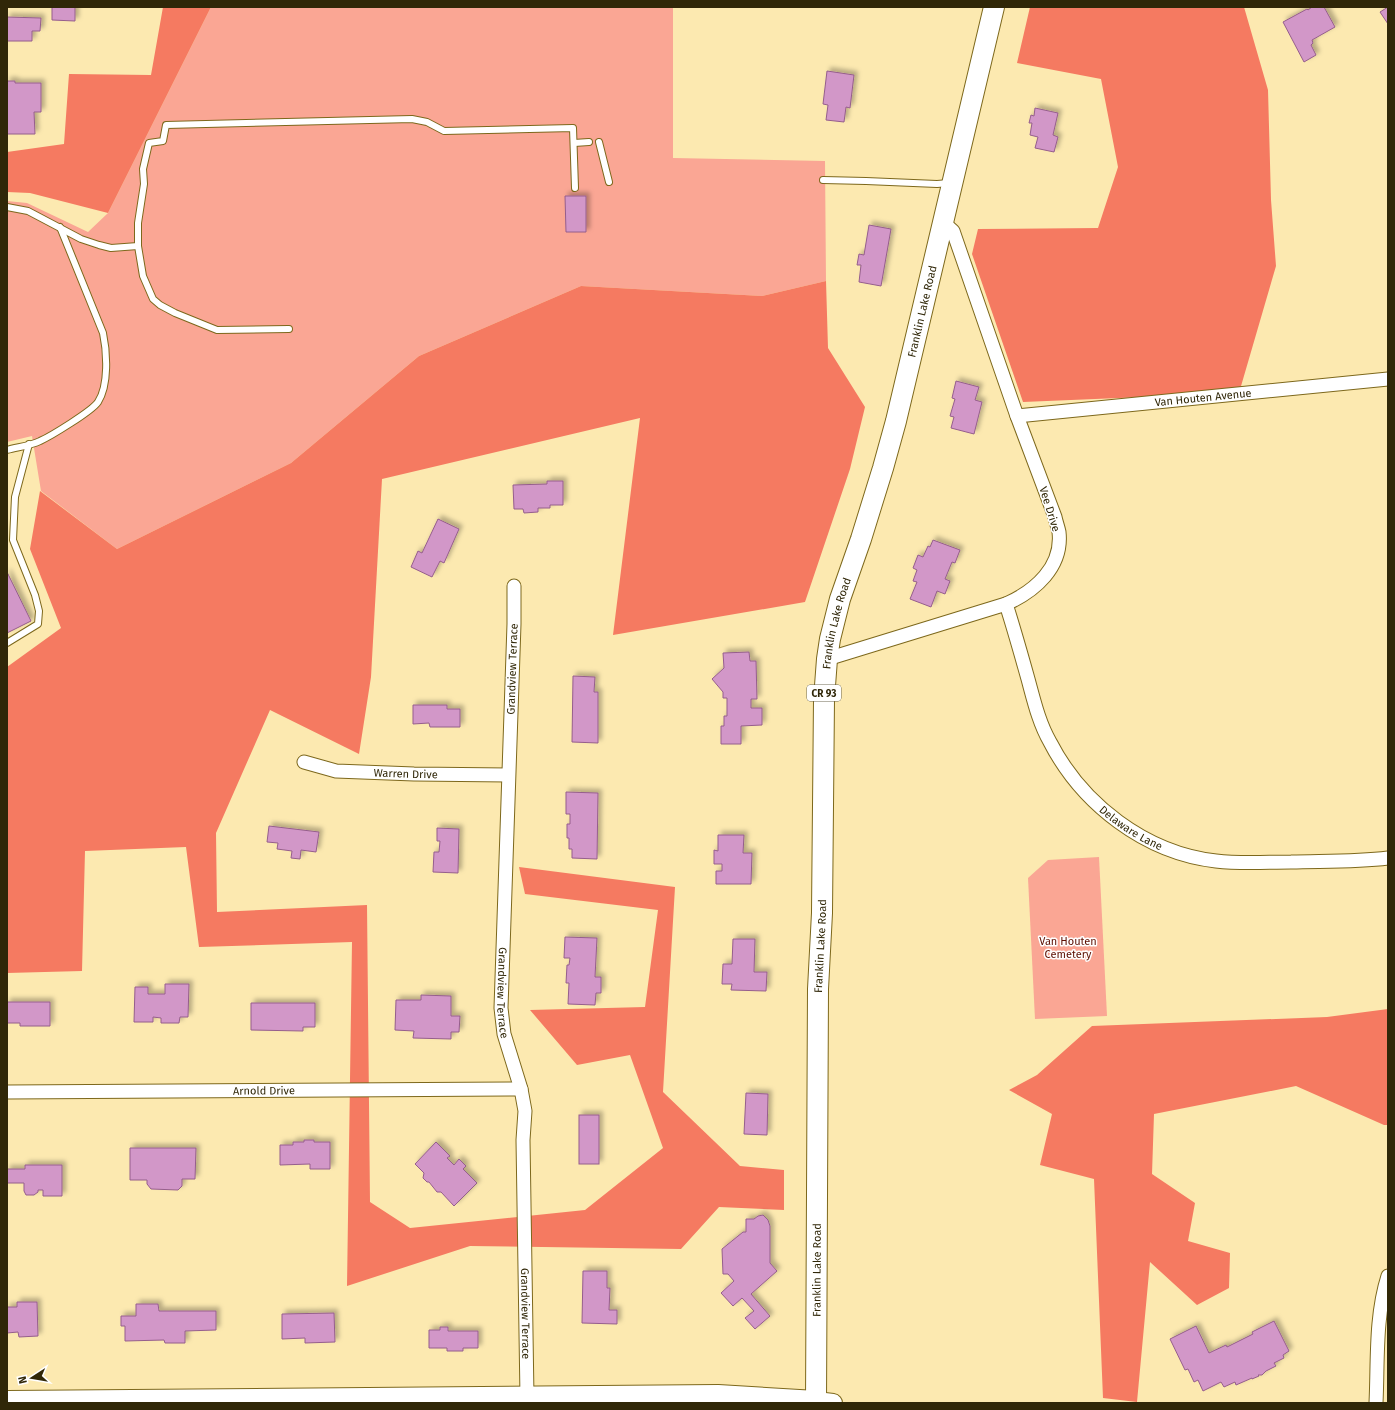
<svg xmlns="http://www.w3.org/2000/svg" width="1395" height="1410" viewBox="0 0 1395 1410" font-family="'Fira Sans',sans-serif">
  <defs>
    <filter id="shadow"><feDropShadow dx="3.5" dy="-3.5" stdDeviation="2" flood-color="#0004"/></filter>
  </defs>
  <rect width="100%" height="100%" fill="#fce9b0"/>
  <g fill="#faa694">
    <polygon points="211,7 673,7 673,158 825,161 826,281 762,296 581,286 419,356 291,463 117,549 41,491 32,436 7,442 7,201 27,203 88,232 108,213"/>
    <polygon points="1099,857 1107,1016 1035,1019 1028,878 1048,860"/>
  </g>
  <g fill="#f57a61">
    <polygon points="163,7 211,7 108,213 30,193 7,192 7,152 64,144 69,74 151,75"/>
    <polygon points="1030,7 1244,7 1268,90 1271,200 1276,266 1239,393 1023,402 972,254 978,229 1098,228 1118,167 1101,79 1017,63"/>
    <polygon points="826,281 828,348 865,407 850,469 805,602 613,635 640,418 382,479 371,677 359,754 270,710 216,833 217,912 367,905 370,1202 410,1228 585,1210 663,1148 630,1055 577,1065 530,1010 645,1007 658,910 525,894 519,867 675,887 663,1092 740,1166 784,1170 784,1210 719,1207 681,1249 470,1246 347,1286 352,942 199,947 186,847 85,851 82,971 7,973 7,667 61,628 30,549 40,491 117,549 291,463 419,356 581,286 762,296"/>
    <polygon points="1388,1009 1388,1125 1384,1125 1296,1086 1154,1114 1152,1174 1195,1203 1188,1241 1230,1253 1229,1288 1197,1305 1150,1262 1137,1402 1103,1398 1094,1179 1040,1165 1052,1114 1009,1090 1037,1075 1092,1026 1327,1017"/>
  </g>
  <g fill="#d297c8" stroke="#955e8c" filter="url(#shadow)">
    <polygon points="52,7 75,7 75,21 52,20"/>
    <polygon points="1312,7 1324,7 1335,27 1312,40 1313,43 1311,45 1316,55 1304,62 1283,22 1307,9 1308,10"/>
    <polygon points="1388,7 1388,24 1380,12"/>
    <polygon points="7,17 41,18 40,31 32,31 32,41 7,41"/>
    <polygon points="827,71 854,75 850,108 846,107 844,122 826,120 828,105 823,104"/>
    <polygon points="7,81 15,81 15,83 41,83 41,112 34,112 35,134 7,134"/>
    <polygon points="1035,108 1058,113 1053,135 1058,137 1054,152 1035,148 1038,137 1030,135 1032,123 1029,123 1031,115 1034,116"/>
    <polygon points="565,196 586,196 586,232 566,232"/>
    <polygon points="869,225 891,229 881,286 859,282 861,265 857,265 859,254 864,255"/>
    <polygon points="956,381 979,387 975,400 982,402 974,434 951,428 954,417 950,416 955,399 952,398"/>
    <polygon points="547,481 563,481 563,505 550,505 550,508 538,508 538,512 524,513 523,509 514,509 513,485 547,484"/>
    <polygon points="438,519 459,529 444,563 440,561 432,577 411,567 418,551 422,553"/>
    <polygon points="933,540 960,550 955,563 952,562 945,579 950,581 945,594 937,591 931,607 910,599 917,582 913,581 917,570 913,568 918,555 923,557 928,546 930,547"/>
    <polygon points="7,572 31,621 7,633"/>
    <polygon points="749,652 750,661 756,661 757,699 751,699 751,708 762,708 762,725 741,726 741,744 721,744 721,726 724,726 724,716 727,716 727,698 723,698 723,692 712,679 724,668 723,653"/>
    <polygon points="573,676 595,677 594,692 598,692 598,743 572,742"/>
    <polygon points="413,705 447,705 447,709 460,709 460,727 430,727 429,723 413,724"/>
    <polygon points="566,792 598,793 597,859 572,858 572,849 569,849 569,838 567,838 567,824 570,824 570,814 566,814"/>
    <polygon points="269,826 319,832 316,852 301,850 300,859 291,858 292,851 277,849 278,843 267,842"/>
    <polygon points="437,828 459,829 458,873 433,872 434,852 439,852 440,841 437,841"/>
    <polygon points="718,835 744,835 743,853 752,853 751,884 716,884 716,871 722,871 722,864 714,864 714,850 718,851"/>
    <polygon points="565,937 597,938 595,977 601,977 601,993 596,993 595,1005 568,1004 569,983 566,983 567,965 569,965 570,958 564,958"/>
    <polygon points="733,939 755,939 754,972 767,972 766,991 731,990 732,984 722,984 723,964 732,964"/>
    <polygon points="165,984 189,984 188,1017 180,1017 179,1023 161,1023 161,1018 153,1017 153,1022 134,1022 135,987 148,987 148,994 165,994"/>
    <polygon points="421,995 451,996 451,1016 460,1016 459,1032 451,1032 451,1039 413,1038 414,1031 395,1030 396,1000 421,1000"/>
    <polygon points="7,1002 50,1002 50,1026 20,1026 20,1023 7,1023"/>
    <polygon points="251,1003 315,1003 315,1027 303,1027 303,1031 251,1030"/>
    <polygon points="746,1093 768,1094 767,1135 744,1134"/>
    <rect x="579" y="1115" width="20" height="49"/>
    <polygon points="304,1140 314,1140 314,1142 330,1142 330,1169 310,1169 310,1164 280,1165 280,1145 293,1145 293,1142 304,1142"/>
    <polygon points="436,1142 450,1156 447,1158 454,1165 459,1159 466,1166 463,1169 477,1183 454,1206 441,1192 437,1192 429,1182 427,1182 423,1178 424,1173 415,1164"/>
    <polygon points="130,1148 196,1148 195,1179 182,1179 182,1186 178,1190 151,1189 147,1184 147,1180 130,1180"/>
    <polygon points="25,1165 62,1165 62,1196 43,1196 43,1190 38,1190 38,1192 34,1195 26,1195 24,1191 24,1183 7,1183 7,1169 25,1169"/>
    <polygon points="763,1215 768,1220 770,1226 770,1263 777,1271 751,1294 770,1316 755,1329 745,1318 754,1311 742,1298 733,1306 721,1293 734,1281 728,1274 723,1274 722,1249 743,1232 746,1232 746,1219 754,1219 758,1216"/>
    <polygon points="583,1271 607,1271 607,1288 610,1288 609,1310 617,1310 617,1324 582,1323"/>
    <polygon points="17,1302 37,1302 38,1336 19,1337 18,1332 7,1333 7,1307 17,1307"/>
    <polygon points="136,1304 158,1304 159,1311 216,1311 216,1330 185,1331 185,1343 165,1343 164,1340 125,1341 125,1326 121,1326 121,1316 136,1316"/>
    <polygon points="334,1313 335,1342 305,1343 305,1338 282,1339 282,1314"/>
    <polygon points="1274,1321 1289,1351 1283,1355 1284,1358 1274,1363 1276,1366 1266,1371 1262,1375 1258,1375 1259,1376 1252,1379 1252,1378 1236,1385 1235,1382 1224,1387 1221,1382 1203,1391 1198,1380 1194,1382 1188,1369 1185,1370 1170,1339 1196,1326 1209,1353 1226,1345 1227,1347 1253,1334 1252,1332"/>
    <polygon points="440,1327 448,1327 448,1331 478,1331 478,1348 463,1348 463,1351 447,1351 447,1348 429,1348 429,1330 440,1330"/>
  </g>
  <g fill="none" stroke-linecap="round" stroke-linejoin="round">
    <g stroke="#7d681c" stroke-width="8">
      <g id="service">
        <polyline points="599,142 609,182"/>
        <polyline points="574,143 589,142"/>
        <polyline points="823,180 866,181 937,184 949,183"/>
        <polyline points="7,207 28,211 81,239 99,245 111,248 138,246"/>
        <polyline points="289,329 217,330 175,313 160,305 153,299 143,276 138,246 138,223 144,184 143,169 149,143 163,141 166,125 412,119 427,122 444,131 573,128 575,188"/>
        <path d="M7,450C17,447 30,446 40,441C51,436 92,411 98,402C109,385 107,352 103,333L60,227"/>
        <polyline points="7,643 38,624 39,611 35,595 13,540 15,497 29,444"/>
      </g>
    </g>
    <g stroke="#7d681c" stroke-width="15">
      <g id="minor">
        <path id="s1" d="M1017,416L1388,379"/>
        <path id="s2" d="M514,586V624L501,1008L504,1034L521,1089L525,1111L523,1140L527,1397"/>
        <path id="s3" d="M1006,604C1014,629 1021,654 1028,679C1034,701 1039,723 1050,742C1082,804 1145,853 1216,861C1241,864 1266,862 1291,862C1324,861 1356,862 1388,858"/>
        <path d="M827,659L1006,604C1035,591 1063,567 1059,532C1058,527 1056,522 1055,517L1017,416L953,231L943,222"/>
        <path id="s4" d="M304,762L336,771L414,774L508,775"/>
        <path id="s5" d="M7,1092L521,1089"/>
        <path d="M1376,1403C1378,1361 1375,1317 1388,1276"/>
      </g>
    </g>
    <g stroke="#7d681c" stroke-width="20">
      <polyline id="secondary" points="816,1401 833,1403"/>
    </g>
    <g stroke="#7d681c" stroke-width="22">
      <g id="primary">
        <polyline points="7,1401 718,1395 816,1401"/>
        <path id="s6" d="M816,1403L818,989L822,913L824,699L827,659L830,639L840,599L861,539L883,468L896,421L994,7"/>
      </g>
    </g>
    <use href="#service" stroke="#fff" stroke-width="6"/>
    <use href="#minor" stroke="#fff" stroke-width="13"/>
    <use href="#secondary" stroke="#fff" stroke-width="18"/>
    <use href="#primary" stroke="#fff" stroke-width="20"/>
  </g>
  <g text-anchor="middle" stroke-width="3" stroke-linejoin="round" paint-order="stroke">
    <rect fill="#fff" stroke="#6e6852" stroke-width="1" x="807" y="685" width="34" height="16" rx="3"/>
    <g font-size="10" font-weight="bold" fill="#302708">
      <text x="824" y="697">CR 93</text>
    </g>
    <g font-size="11" fill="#302708" stroke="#fff">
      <text dy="4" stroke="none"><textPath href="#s6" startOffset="1105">Franklin Lake Road</textPath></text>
      <text dy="4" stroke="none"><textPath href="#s1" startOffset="187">Van Houten Avenue</textPath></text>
      <text transform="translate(1050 509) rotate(73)" y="4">Vee Drive</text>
      <text dy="4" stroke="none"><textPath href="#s6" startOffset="781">Franklin Lake Road</textPath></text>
      <text transform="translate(512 669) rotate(-88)" y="4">Grandview Terrace</text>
      <text dy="4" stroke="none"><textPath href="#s4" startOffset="103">Warren Drive</textPath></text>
      <text dy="4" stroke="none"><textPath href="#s3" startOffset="265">Delaware Lane</textPath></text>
      <text dy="4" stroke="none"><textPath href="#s6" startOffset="457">Franklin Lake Road</textPath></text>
      <text dy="4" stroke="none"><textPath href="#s2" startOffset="407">Grandview Terrace</textPath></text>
      <text dy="4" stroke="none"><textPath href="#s5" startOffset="257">Arnold Drive</textPath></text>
      <text dy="4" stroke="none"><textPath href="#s6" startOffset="133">Franklin Lake Road</textPath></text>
      <text dy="4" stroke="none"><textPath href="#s2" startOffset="731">Grandview Terrace</textPath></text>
    </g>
    <g font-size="11" fill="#5d0f02" stroke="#fff">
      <text x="1068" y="945">Van Houten<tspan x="1068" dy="13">Cemetery</tspan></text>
    </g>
  </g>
  <rect width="1395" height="1410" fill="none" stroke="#302708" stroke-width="16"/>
  <g transform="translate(32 1378) rotate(258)" stroke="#ffffff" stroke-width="3" paint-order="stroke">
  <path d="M0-3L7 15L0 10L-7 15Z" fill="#302708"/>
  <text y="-6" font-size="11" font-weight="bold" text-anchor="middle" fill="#302708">N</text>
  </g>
</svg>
